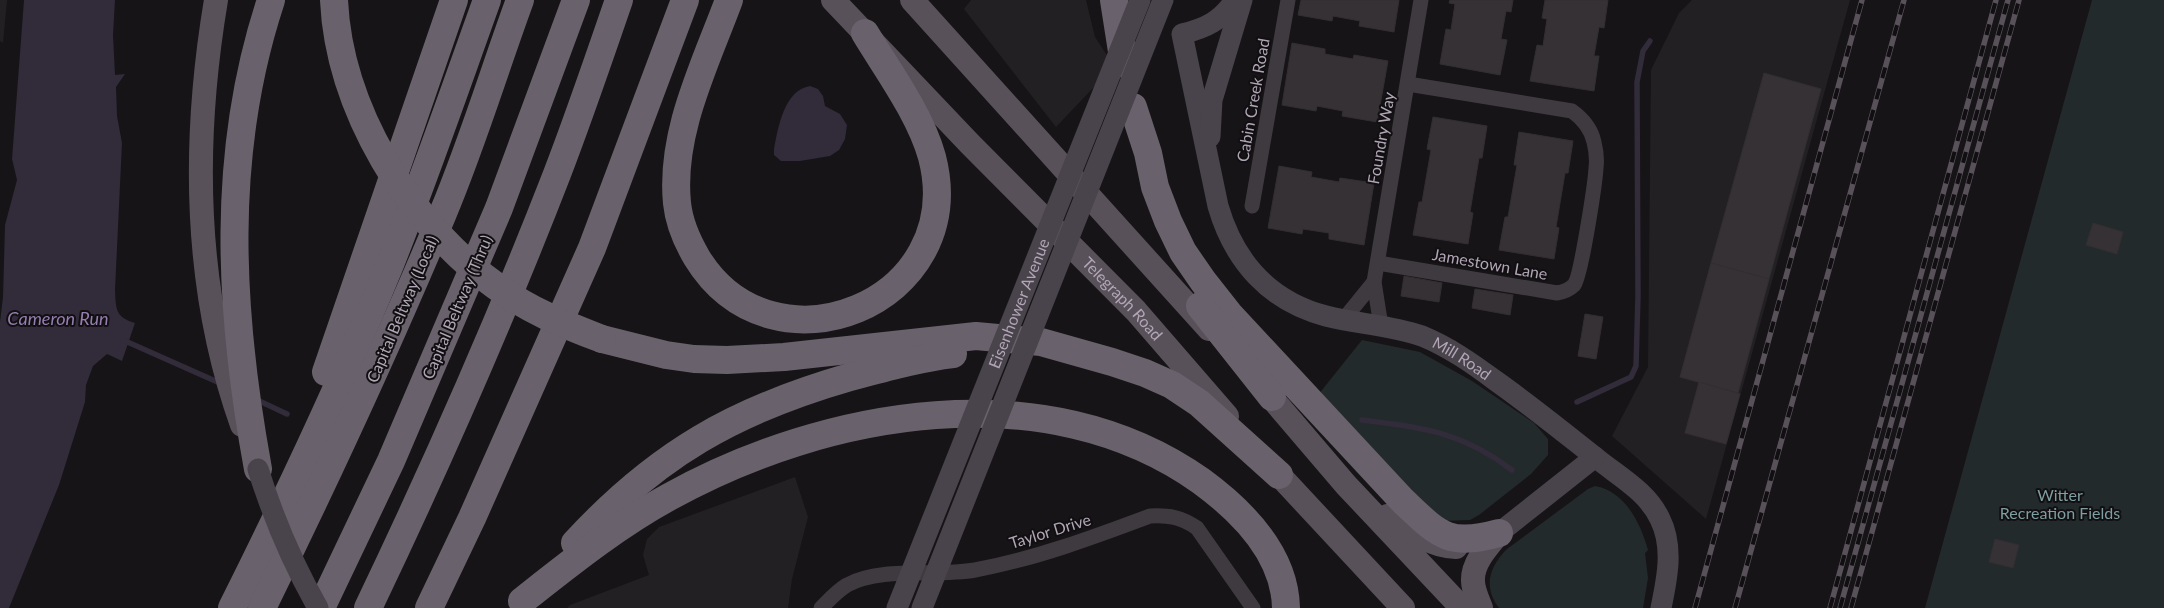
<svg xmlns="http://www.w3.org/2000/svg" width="2164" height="608" viewBox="0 0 2164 608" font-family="Lato,sans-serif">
  <rect width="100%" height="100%" fill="#161416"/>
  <g fill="#232023">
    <polygon points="0,0 7,0 3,43 0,41"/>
    <polygon points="971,0 1086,0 1095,37 1114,66 1056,127 964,9"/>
    <polygon points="1692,0 1850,0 1706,519 1612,436 1648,367 1651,70 1679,13"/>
    <polygon points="795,477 808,517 792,579 788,608 567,608 570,605 649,575 643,555 647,539 659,527"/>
  </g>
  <g fill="#232a2b">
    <polygon points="2092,0 2164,0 2164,608 1925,608"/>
    <polygon points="1362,340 1420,352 1472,381 1534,423 1548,439 1548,455 1531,474 1479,515 1470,520 1440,521 1318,395"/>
    <path d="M1595,486C1625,491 1641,524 1648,550L1645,553L1648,578L1643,608H1499C1483,587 1489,567 1507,549L1588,489Z"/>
  </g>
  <g fill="#312b3a">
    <path d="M24,0H115L113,35L115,75L125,74L116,87L117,116L122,143L115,290C116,309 115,317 135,323L122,361L107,354L93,366L86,385L85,402L59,485L9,608H0V322L3,297L5,225L17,180L12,159Z"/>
    <path d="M810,86L818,89L823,96L825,106L840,114L847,125L845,139L839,150L830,156L800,161H781L774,155V149C778,128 784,90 810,86Z"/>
  </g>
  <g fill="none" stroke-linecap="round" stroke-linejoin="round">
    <g stroke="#312b3a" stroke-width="5.5">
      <polyline points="123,340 222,384"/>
      <polyline points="255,399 287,414"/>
      <polyline points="1577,402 1631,377 1636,366 1638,296 1637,82 1643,51 1650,41"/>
      <path d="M1362,420C1423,428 1461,431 1512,470"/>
    </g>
  </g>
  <g fill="#353135" stroke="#322e32">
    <polygon points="1301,0 1399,0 1394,32 1359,26 1360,21 1333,16 1332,21 1298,15"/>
    <polygon points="1450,0 1513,0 1511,12 1506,11 1501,39 1507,40 1500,75 1440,64 1446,29 1451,30 1455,4 1449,3"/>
    <polygon points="1545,0 1608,0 1604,28 1599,27 1594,56 1599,56 1594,91 1530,81 1537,45 1543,46 1547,19 1542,18"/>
    <polygon points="1292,43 1325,49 1325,54 1353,59 1354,55 1388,61 1377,122 1342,116 1343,111 1317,106 1316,111 1282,105"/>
    <polygon points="1764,73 1821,89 1769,279 1711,263"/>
    <polygon points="1433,117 1487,126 1482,158 1479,158 1470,212 1473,213 1468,244 1413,235 1419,202 1422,202 1431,150 1427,149"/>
    <polygon points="1519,132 1573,141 1568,173 1565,173 1556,227 1559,228 1554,259 1499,250 1505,217 1508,217 1517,165 1514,165"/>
    <polygon points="1279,166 1312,172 1311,177 1339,182 1340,178 1374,183 1364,245 1329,239 1329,233 1303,229 1302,234 1268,228"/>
    <polygon points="2093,223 2123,232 2117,254 2086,245"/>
    <polygon points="1711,263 1769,279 1738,393 1680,377"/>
    <polygon points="1404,276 1442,283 1439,302 1401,296"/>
    <polygon points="1475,289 1513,295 1510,315 1472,308"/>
    <polygon points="1585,314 1603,317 1596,359 1578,356"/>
    <polygon points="1699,382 1740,394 1726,444 1685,433"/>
    <polygon points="1995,539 2019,545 2013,568 1989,562"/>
  </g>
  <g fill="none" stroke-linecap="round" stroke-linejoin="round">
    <g stroke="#3f3a40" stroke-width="15">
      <polyline points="1252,206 1288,0"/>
      <path d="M1378,263L1557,293C1563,292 1569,290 1574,285C1581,277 1595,184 1596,168C1597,160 1596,150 1594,142C1591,128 1583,119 1572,111L1408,84"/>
      <polyline points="1344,319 1374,282"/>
      <polyline points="1381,326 1374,282 1421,0"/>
      <path d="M821,608C829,600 837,591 847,585C882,566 936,577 975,570C1035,559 1094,537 1150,516C1169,515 1181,517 1197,528L1253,608"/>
    </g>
    <g stroke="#49434b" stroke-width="21">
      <path id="s1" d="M1235,0C1221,21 1206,28 1182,34L1218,206C1234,261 1269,301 1326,316C1357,324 1391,325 1422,336C1449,347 1473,364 1496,381C1530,405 1562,431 1595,457C1618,476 1647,491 1660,519C1674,547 1667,579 1661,608"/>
      <polyline points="1210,137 1212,100 1242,0"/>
      <polyline points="1499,533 1595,457"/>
    </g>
    <g stroke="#58515a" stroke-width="24">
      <path d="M216,0C192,143 193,287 242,425"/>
      <path id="s2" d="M833,0L970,144L1136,311L1227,416"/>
      <polyline points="912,0 1209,329"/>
      <polyline points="1259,383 1346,485 1462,608"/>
      <polyline points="1267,462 1403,608"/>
      <path d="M1388,516C1408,531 1431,546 1456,547"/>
      <path d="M1481,608C1478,600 1473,590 1473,581C1472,563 1488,546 1499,533"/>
    </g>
    <g stroke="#69616c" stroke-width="28">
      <path d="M729,0C705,65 670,133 677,203C679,223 687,241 697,258C773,382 970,303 932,157C920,114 888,71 865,33"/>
      <polyline points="1114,0 1124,64"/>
      <path d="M1133,107L1148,153L1155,187L1168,221L1183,252L1203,281L1229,314L1403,501C1439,535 1448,547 1499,533"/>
      <polyline points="1200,306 1272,397"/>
      <polyline points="602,339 666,355 694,359 727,360 784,357 976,336 1041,342 1112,362 1145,373 1172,385 1199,403 1279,475"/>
      <polyline points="326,372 454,0"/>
      <path d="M258,469C229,311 220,154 271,0"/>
      <path d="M575,543C657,454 735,410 850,377C884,368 919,358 953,354"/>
      <path d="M522,601C569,564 616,526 669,497C826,410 1046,371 1201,481C1242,511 1285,554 1286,608"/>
      <path d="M232,608C288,496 342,382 389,267C424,179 455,89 487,0"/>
      <path d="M262,608C326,478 387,347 443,213C472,144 494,71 520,0"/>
      <polyline points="321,608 391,461 499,208 576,0"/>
      <path d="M368,608C436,466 500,321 557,174C579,117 599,58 619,0"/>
      <polyline points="429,608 472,518 592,248 685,0"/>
    </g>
    <g stroke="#58515a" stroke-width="5.5">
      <g id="rail">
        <polyline points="1695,608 1862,0"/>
        <polyline points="1735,608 1904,0"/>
        <polyline points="1830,608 1996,0"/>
        <polyline points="1840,608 2008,0"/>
        <polyline points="1851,608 2019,0"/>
      </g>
    </g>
    <use href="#rail" stroke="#110f11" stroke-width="4" stroke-dasharray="11" stroke-linecap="butt"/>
    <g stroke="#49434b" stroke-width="21">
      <path d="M258,469C273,517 293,564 318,608"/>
      <path id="s3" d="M897,608L1140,0"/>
      <polyline points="922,608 1163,0"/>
    </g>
    <path stroke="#69616c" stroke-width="28" d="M334,0C339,108 409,224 496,286C528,310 565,325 602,339"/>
  </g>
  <g text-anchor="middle" stroke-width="4" stroke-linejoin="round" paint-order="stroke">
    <g font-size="16" fill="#b1a6b6" stroke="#110f11">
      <text transform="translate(1253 100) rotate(-80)" y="6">Cabin Creek Road</text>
      <text transform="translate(1381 138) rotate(-80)" y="6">Foundry Way</text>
      <text transform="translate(1490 264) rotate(10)" y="6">Jamestown Lane</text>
      <text dy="6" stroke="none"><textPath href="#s2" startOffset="416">Telegraph Road</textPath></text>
      <text dy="6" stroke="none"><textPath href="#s3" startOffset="328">Eisenhower Avenue</textPath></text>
      <text transform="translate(457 307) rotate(-67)" y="6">Capital Beltway (Thru)</text>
      <text transform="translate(402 309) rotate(-67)" y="6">Capital Beltway (Local)</text>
      <text dy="6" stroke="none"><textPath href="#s1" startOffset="546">Mill Road</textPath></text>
      <text transform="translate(1050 531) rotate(-17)" y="6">Taylor Drive</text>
    </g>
    <g font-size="16" fill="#7e9ea1" stroke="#110f11">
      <text x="2060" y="501">Witter<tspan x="2060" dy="18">Recreation Fields</tspan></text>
    </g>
    <g font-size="18" font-style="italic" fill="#967eb1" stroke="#110f11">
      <text x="58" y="325">Cameron Run</text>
    </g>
  </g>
</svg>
